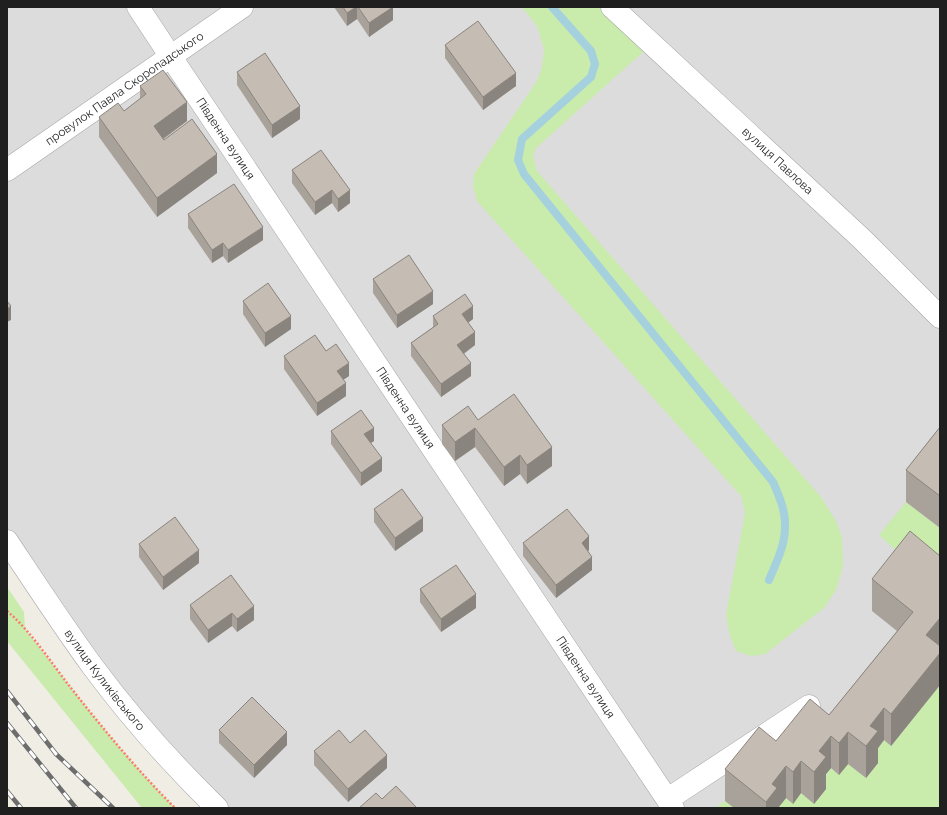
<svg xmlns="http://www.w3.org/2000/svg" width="947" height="815" viewBox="0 0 947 815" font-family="Raleway,sans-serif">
  <rect width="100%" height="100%" fill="#f0ede5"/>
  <polygon fill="#dddcdc" points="7,7 940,7 940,808 217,808 7,541"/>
  <g fill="#c9ebab">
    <polygon points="522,7 612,7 652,44 536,148 533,156 537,171 821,497 836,521 842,537 843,566 836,590 824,608 765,654 751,656 736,651 730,636 726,615 745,513 741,496 477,201 473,186 474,174 537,81 542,67 544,49 537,26"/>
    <polygon points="906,502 940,528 940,588 910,563 879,535"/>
    <path d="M7,587L24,612L25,629C73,690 120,753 175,808H142L7,641Z"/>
    <polygon points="940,685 940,808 778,808 786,798 801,793 814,803 819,783 831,768 839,775 848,764 866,778 870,758 884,740 891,746"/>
    <polygon points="725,801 734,808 715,808"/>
  </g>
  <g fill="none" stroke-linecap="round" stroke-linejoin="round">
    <path stroke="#a5d0de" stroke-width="8" d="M552,7L591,51L595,64L591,77L522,139L518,160L524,174L773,482C779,496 786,511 785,527C785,546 776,563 769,580"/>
    <g stroke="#a6a6a6" stroke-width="23">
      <g id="minor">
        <path id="s1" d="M138,7L171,57L673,808"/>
        <path id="s2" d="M612,7L863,240L940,317"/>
        <path id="s3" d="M7,170L242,7"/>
        <path id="s4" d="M7,541C35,583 63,626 93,667C130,717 172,764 217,808"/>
        <polyline points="668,799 809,706"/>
      </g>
    </g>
    <path stroke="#fc7c6a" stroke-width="2.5" stroke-dasharray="2 2" stroke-linecap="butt" d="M7,611C31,631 52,664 71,688C104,730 138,771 175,808"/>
    <use href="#minor" stroke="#fff" stroke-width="22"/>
    <g stroke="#6d6d6d" stroke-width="4.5">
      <g id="rail">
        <polyline points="7,691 56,754 113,808"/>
        <polyline points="7,723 76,808"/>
        <polyline points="7,791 21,808"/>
      </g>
    </g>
    <use href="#rail" stroke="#fff" stroke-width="3" stroke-dasharray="9" stroke-linecap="butt"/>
  </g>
  <g fill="#a9a29b">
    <polygon points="334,7 393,7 393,20 369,37 357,19 347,26"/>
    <polygon points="445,45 516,86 483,110 445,58"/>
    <polygon points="237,72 300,119 272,138 237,85"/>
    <polygon points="140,86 187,121 164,139 164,140 217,173 157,217 99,137 99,117 124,111 140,99"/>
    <polygon points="292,170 350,190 350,203 338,212 332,203 315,215 292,183"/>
    <polygon points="188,214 263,240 228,263 223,256 212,263 188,228"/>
    <polygon points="373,279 433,304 397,328 373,293"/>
    <polygon points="243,301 291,329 265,347 243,314"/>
    <polygon points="433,316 473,319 468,323 475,345 464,354 471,376 441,397 411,356 411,343 433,327"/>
    <polygon points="284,356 349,376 343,380 346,396 317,416 284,369"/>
    <polygon points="478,420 552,466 527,484 520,474 504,486 475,447 455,461 442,444 442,425"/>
    <polygon points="940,427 940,528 906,502 906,470"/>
    <polygon points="331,431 374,441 371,443 382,471 361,486 331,444"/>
    <polygon points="374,509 423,531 395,551 374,522"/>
    <polygon points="523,543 589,550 588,551 592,570 556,598 523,556"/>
    <polygon points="139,544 199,563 163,590 139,557"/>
    <polygon points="940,556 940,685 891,746 884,740 878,748 878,763 866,778 848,764 839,775 831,768 826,774 826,789 814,804 801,793 793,804 786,798 778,808 734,808 725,801 725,769 776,741 829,715 897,631 872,611 872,579"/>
    <polygon points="420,589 476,608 441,632 420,602"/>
    <polygon points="190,605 254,606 254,620 237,632 232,626 208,643 190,619"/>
    <polygon points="219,730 287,745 254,778 219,743"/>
    <polygon points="350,743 387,768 348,802 314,765 314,751"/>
  </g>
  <g fill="#8a847e">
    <polygon points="356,7 357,7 357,19 347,26 347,13"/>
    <polygon points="393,7 393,20 369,37 369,23"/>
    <polygon points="516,73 516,86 483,110 483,97"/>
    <polygon points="187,102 187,121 154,145 154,126"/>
    <polygon points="300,106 300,119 272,138 272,125"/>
    <polygon points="217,154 217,173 157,217 157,198"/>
    <polygon points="332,190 332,203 315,215 315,202"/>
    <polygon points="350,190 350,203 338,212 338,199"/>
    <polygon points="263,227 263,240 228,263 228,250"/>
    <polygon points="223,243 223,256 212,263 212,250"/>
    <polygon points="433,291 433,304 397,328 397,315"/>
    <polygon points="11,306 11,320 7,322 7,309"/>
    <polygon points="473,306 473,319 462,327 462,314"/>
    <polygon points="291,316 291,329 265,347 265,333"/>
    <polygon points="475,332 475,345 457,358 457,345"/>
    <polygon points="349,363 349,376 337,384 337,371"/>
    <polygon points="471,363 471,376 441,397 441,384"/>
    <polygon points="346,383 346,396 317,416 317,403"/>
    <polygon points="374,428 374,441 364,447 364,434"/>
    <polygon points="475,428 475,447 455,461 455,442"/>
    <polygon points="552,447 552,466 527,484 527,465"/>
    <polygon points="520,455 520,474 504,486 504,467"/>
    <polygon points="382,458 382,471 361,486 361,473"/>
    <polygon points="423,518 423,531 395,551 395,538"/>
    <polygon points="589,536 589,550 582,556 582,543"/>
    <polygon points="199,550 199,563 163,590 163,577"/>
    <polygon points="592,557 592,570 556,598 556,585"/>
    <polygon points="476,594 476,608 441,632 441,619"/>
    <polygon points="254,606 254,620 237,632 237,619"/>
    <polygon points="232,613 232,626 208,643 208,630"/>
    <polygon points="940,618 940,650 926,635"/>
    <polygon points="940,653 940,685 891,746 891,714"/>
    <polygon points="884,708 884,740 878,748 878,763 866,778 866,746 870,726"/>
    <polygon points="287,732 287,745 254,778 254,765"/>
    <polygon points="848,732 848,764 839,775 839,743"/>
    <polygon points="831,736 831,768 826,774 826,789 814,804 814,772 819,751"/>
    <polygon points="387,755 387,768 348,802 348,789"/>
    <polygon points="801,761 801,793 793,804 793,772"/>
    <polygon points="786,766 786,798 778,808 766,808 766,802 772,784"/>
  </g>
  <g fill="#c5bcb4" stroke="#8a847e">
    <polygon points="343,7 356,7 347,13"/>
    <polygon points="358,7 393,7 369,23"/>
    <polygon points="478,21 516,73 483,97 445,45"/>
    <polygon points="265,53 300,106 272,125 237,72"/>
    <polygon points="163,70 187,102 154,126 164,140 192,119 217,154 157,198 99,117 118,103 124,111 146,94 140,86"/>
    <polygon points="321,150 350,190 338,199 332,190 315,202 292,170"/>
    <polygon points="234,184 263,227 228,250 223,243 212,250 188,214"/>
    <polygon points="409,255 433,291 397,315 373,279"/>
    <polygon points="268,283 291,316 265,333 243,301"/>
    <polygon points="465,294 473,306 462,314 475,332 457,345 471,363 441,384 411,343 438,324 433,316"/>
    <polygon points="7,301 11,306 7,309"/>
    <polygon points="315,335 326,351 336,344 349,363 337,371 346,383 317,403 284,356"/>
    <polygon points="514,394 552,447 527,465 520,455 504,467 475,428 455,442 442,425 468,406 478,420"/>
    <polygon points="361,410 374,428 364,434 382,458 361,473 331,431"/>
    <polygon points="940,427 940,496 906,470"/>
    <polygon points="402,489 423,518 395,538 374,509"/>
    <polygon points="567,509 589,536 582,543 592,557 556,585 523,543"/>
    <polygon points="175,517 199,550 163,577 139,544"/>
    <polygon points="910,531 940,556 940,618 926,635 940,646 940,653 891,714 884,708 870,726 878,731 866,746 848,732 839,743 831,736 819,751 826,757 814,772 801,761 793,772 786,766 772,784 777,788 766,802 725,769 759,727 776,741 810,699 829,715 913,612 872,579"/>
    <polygon points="456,565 476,594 441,619 420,589"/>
    <polygon points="231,575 254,606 237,619 232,613 208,630 190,605"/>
    <polygon points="252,697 287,732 254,765 219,730"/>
    <polygon points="339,730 350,743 365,730 387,755 348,789 314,751"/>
    <polygon points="396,786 417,808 359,808 376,793 382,799"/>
  </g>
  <g text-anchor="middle" stroke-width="3" stroke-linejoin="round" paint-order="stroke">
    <g font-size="12" fill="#1f1f1f" stroke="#fff">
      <text dy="4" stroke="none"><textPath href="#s3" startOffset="143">провулок Павла Скоропадського</textPath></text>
      <text dy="4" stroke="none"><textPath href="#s1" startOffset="158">Південна вулиця</textPath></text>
      <text dy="4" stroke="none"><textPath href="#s2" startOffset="226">вулиця Павлова</textPath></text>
      <text dy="4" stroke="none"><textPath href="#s1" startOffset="482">Південна вулиця</textPath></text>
      <text dy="4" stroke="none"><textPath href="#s1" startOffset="806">Південна вулиця</textPath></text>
      <text dy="4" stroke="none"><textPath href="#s4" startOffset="170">вулиця Куликівського</textPath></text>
    </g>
  </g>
  <rect width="947" height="815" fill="none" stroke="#1f1f1f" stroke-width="16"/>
</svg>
